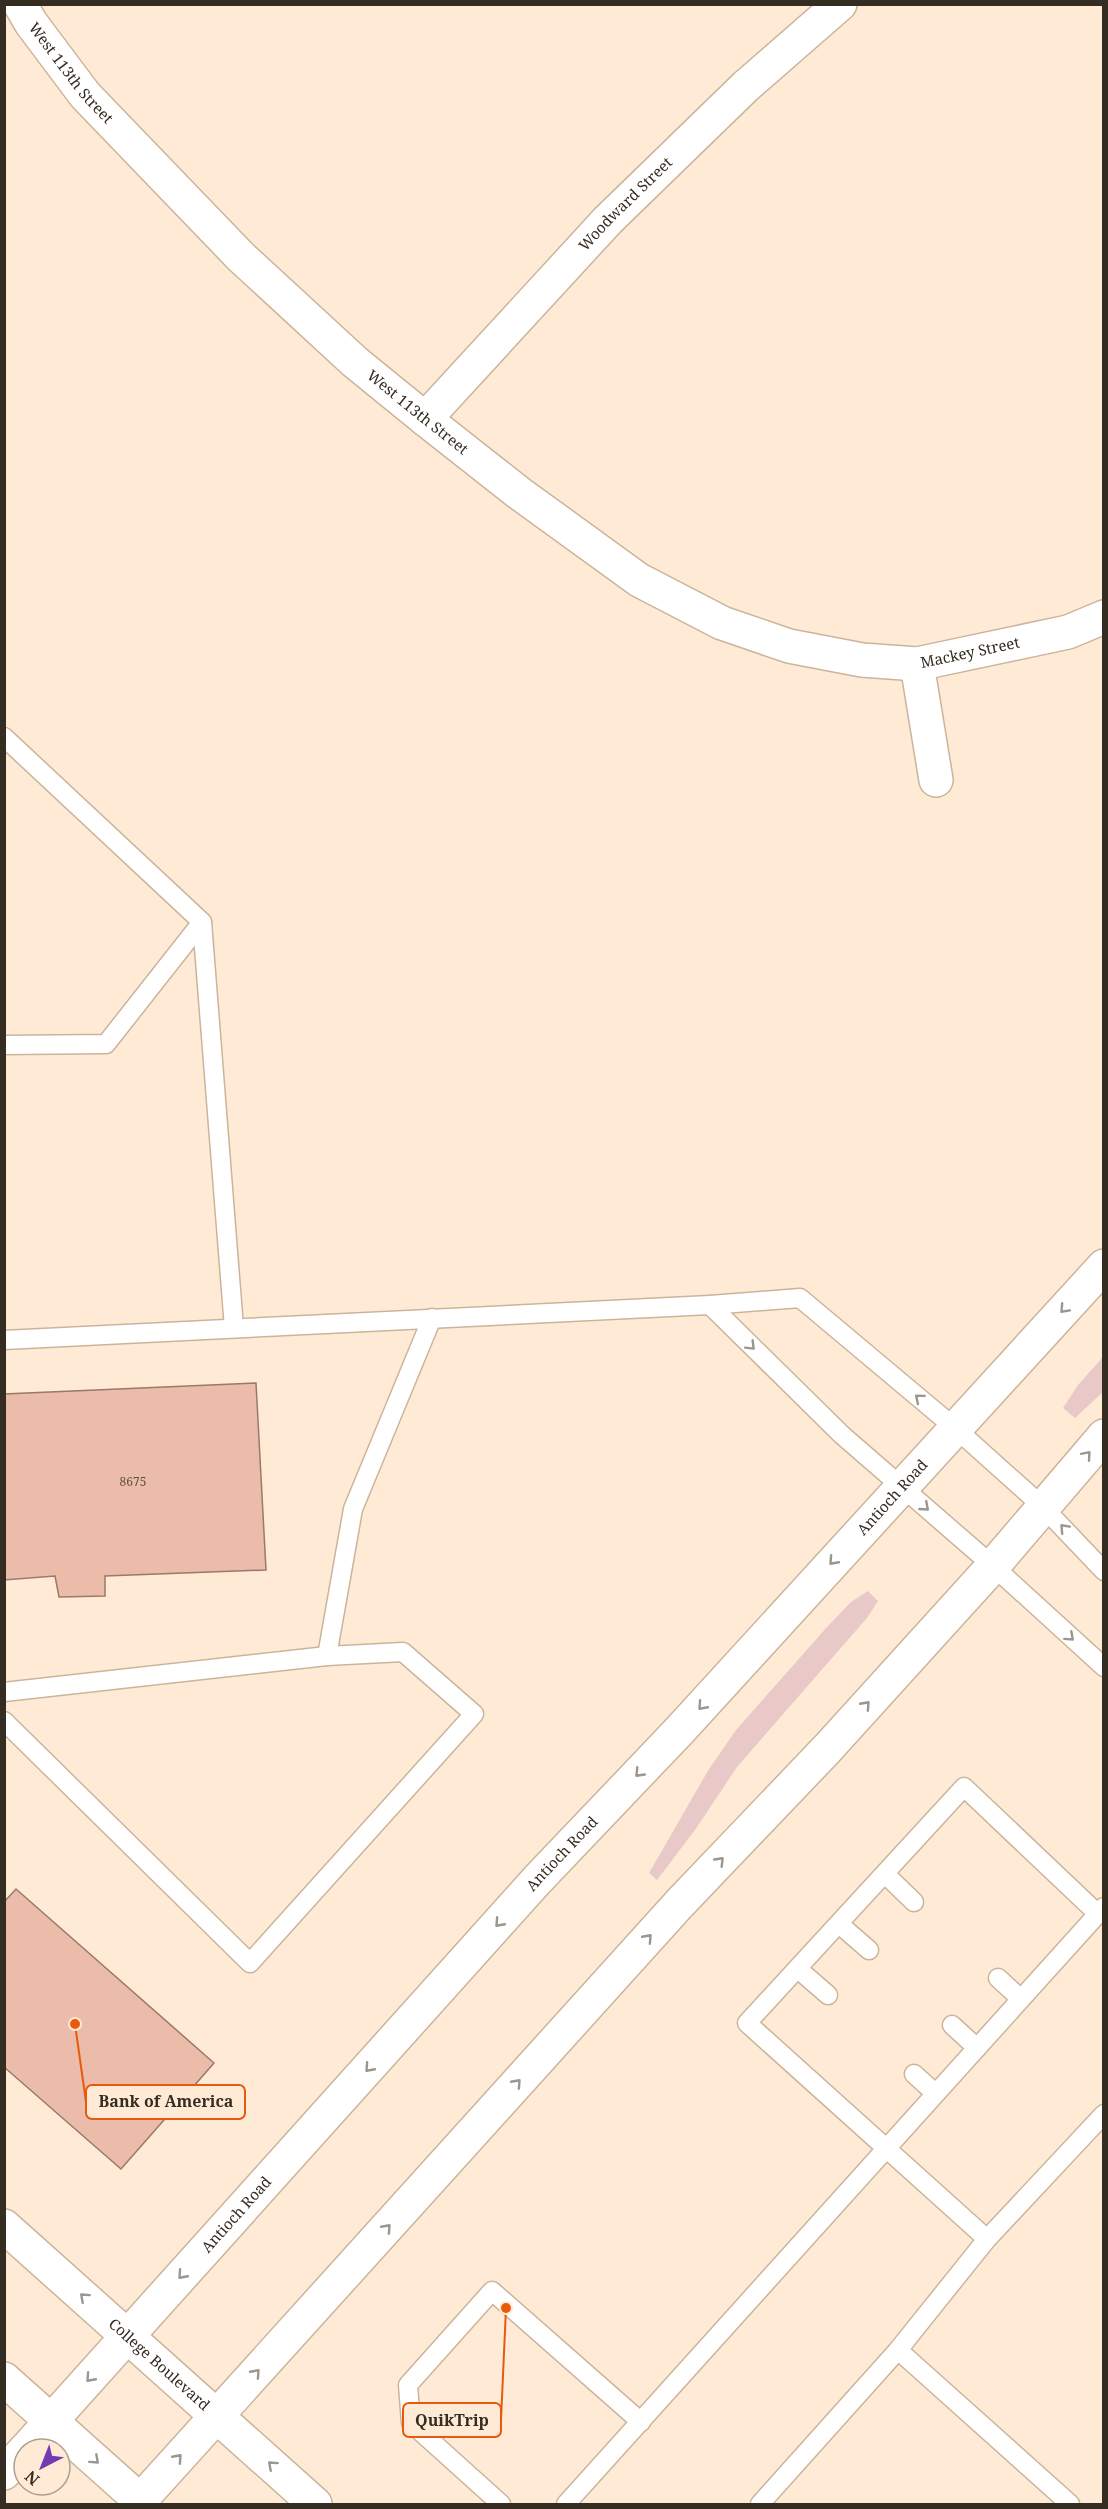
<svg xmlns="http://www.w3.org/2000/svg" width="1108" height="2509" viewBox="0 0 1108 2509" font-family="'Noto Serif',serif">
  <rect width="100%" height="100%" fill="#ffebd5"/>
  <g fill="#e9c9c8">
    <polygon points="1103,1357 1103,1392 1075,1418 1063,1408 1078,1385"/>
    <polygon points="868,1591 878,1601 867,1618 737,1767 695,1830 657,1880 649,1873 709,1769 736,1730 827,1627 851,1602"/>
  </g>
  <g fill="#eabca9" stroke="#9a796c" stroke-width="1.5">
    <polygon points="256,1383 266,1570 105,1576 105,1596 59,1597 55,1576 4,1580 4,1394"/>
    <polygon points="16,1889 214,2063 121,2169 4,2067 4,1902"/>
  </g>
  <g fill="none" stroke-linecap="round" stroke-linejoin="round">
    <g stroke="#ccb49a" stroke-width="21">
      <g id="lane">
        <polyline points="4,737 202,922 234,1328"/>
        <polyline points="4,1045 106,1044 202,922"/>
        <polyline points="710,1305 842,1435 993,1566 1104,1667"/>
        <polyline points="4,1340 710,1305 800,1298 955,1428 1042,1506 1104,1571"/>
        <polyline points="4,1692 327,1656"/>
        <polyline points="4,1721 250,1963 474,1714 403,1652 327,1656 353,1509 432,1318"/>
        <polyline points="885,1874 914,1902"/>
        <polyline points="839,1924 869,1950"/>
        <polyline points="798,1969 828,1995"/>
        <polyline points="998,1978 1021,1999"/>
        <polyline points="952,2025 977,2048"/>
        <polyline points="914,2074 935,2093"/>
        <polyline points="987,2239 747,2023 964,1787 1098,1914"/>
        <polyline points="501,2504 411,2423 408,2385 492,2291 641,2422"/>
        <polyline points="566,2504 1104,1907"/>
        <polyline points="760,2504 898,2350"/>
        <polyline points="1070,2504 898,2350 987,2239 1104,2114"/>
      </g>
    </g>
    <g stroke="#ccb49a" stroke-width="36">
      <g id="street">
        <path id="s1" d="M20,4L31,23L85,95L240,256L355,362L425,419L519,493L639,580L722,623L789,646L862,660L917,664L1068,632L1104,617"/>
        <path id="s2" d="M425,419L608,220L746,86L840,4"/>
        <polyline points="917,664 936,780"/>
      </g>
    </g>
    <g stroke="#ccb49a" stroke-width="36">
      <g id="secondary">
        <path id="s3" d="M4,2226L315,2504"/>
        <polyline points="4,2379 144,2504"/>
        <path id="s4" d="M26,2449L538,1879L680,1730L1104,1266"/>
        <polyline points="4,2473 24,2451"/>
        <polyline points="137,2504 679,1904 827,1749 993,1566 1104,1436"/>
      </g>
    </g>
    <use href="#lane" stroke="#fff" stroke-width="18"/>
    <use href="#street" stroke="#fff" stroke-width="33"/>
    <use href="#secondary" stroke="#fff" stroke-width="33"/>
  </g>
  <defs><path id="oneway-chevron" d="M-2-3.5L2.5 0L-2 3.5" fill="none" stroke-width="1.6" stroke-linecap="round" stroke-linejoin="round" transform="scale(1.5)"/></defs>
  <g stroke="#9a9690">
    <use href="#oneway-chevron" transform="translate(1064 1309) rotate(133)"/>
    <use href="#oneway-chevron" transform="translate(751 1346) rotate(45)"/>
    <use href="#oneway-chevron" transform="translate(919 1398) rotate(-140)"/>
    <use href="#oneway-chevron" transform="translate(1087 1455) rotate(-49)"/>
    <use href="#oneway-chevron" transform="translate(925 1507) rotate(41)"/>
    <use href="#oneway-chevron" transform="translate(1064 1528) rotate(-133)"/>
    <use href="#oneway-chevron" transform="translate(833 1561) rotate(132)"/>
    <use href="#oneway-chevron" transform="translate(1070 1637) rotate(42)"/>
    <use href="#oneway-chevron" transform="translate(866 1705) rotate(-48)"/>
    <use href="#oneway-chevron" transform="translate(702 1706) rotate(132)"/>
    <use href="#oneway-chevron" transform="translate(639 1773) rotate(134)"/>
    <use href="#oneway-chevron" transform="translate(720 1861) rotate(-46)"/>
    <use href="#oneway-chevron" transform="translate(499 1923) rotate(132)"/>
    <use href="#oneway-chevron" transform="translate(648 1938) rotate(-48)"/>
    <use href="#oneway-chevron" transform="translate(369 2068) rotate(132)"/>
    <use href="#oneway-chevron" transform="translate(517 2083) rotate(-48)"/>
    <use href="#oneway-chevron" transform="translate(387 2228) rotate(-48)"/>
    <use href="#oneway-chevron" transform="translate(182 2275) rotate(132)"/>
    <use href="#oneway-chevron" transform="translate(84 2297) rotate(-138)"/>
    <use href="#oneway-chevron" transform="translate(256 2373) rotate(-48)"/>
    <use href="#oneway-chevron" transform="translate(90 2378) rotate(132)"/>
    <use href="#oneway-chevron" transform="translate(178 2458) rotate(-48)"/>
    <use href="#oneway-chevron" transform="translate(95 2460) rotate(42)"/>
    <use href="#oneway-chevron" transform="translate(272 2465) rotate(-138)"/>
  </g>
  <g text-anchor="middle" stroke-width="6" stroke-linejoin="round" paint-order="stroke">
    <g font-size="12" fill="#625044">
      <text x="133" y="1486">8675</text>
    </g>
    <g font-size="15" fill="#352c22" stroke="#ffebd5">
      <text dy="5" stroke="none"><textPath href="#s1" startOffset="86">West 113th Street</textPath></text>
      <text dy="5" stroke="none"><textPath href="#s2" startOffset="294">Woodward Street</textPath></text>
      <text dy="5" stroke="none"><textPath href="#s1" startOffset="572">West 113th Street</textPath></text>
      <text dy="5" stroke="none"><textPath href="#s1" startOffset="1198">Mackey Street</textPath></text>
      <text dy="5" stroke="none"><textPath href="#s4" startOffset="1287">Antioch Road</textPath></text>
      <text dy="5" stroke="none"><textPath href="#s4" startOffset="801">Antioch Road</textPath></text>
      <text dy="5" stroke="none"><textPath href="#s4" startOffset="315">Antioch Road</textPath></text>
      <text dy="5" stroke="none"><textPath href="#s3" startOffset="208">College Boulevard</textPath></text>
    </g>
  </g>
  <path fill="none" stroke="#e8590c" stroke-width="2" d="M75 2024L86 2102M506 2308L501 2420"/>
  <g fill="#e8590c" stroke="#ffebd5" stroke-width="2">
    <circle cx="75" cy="2024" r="6"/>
    <circle cx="506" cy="2308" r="6"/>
  </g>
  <g fill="#ffebd5" stroke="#e8590c" stroke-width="2">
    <rect x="86" y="2085" width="159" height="34" rx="6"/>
    <rect x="403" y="2403" width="98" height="34" rx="6"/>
  </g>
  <g font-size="16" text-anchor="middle" font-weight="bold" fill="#352c22">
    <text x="166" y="2107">Bank of America</text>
    <text x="452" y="2426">QuikTrip</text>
  </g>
  <rect width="1108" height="2509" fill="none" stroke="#352c22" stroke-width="12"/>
  <g transform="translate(42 2467) rotate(222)"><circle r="28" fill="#ffebd5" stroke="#ae9f8d" stroke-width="1.5"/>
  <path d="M0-4.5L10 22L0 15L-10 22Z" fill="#743cb3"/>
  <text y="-9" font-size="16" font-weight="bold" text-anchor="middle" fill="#352c22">N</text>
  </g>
</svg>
